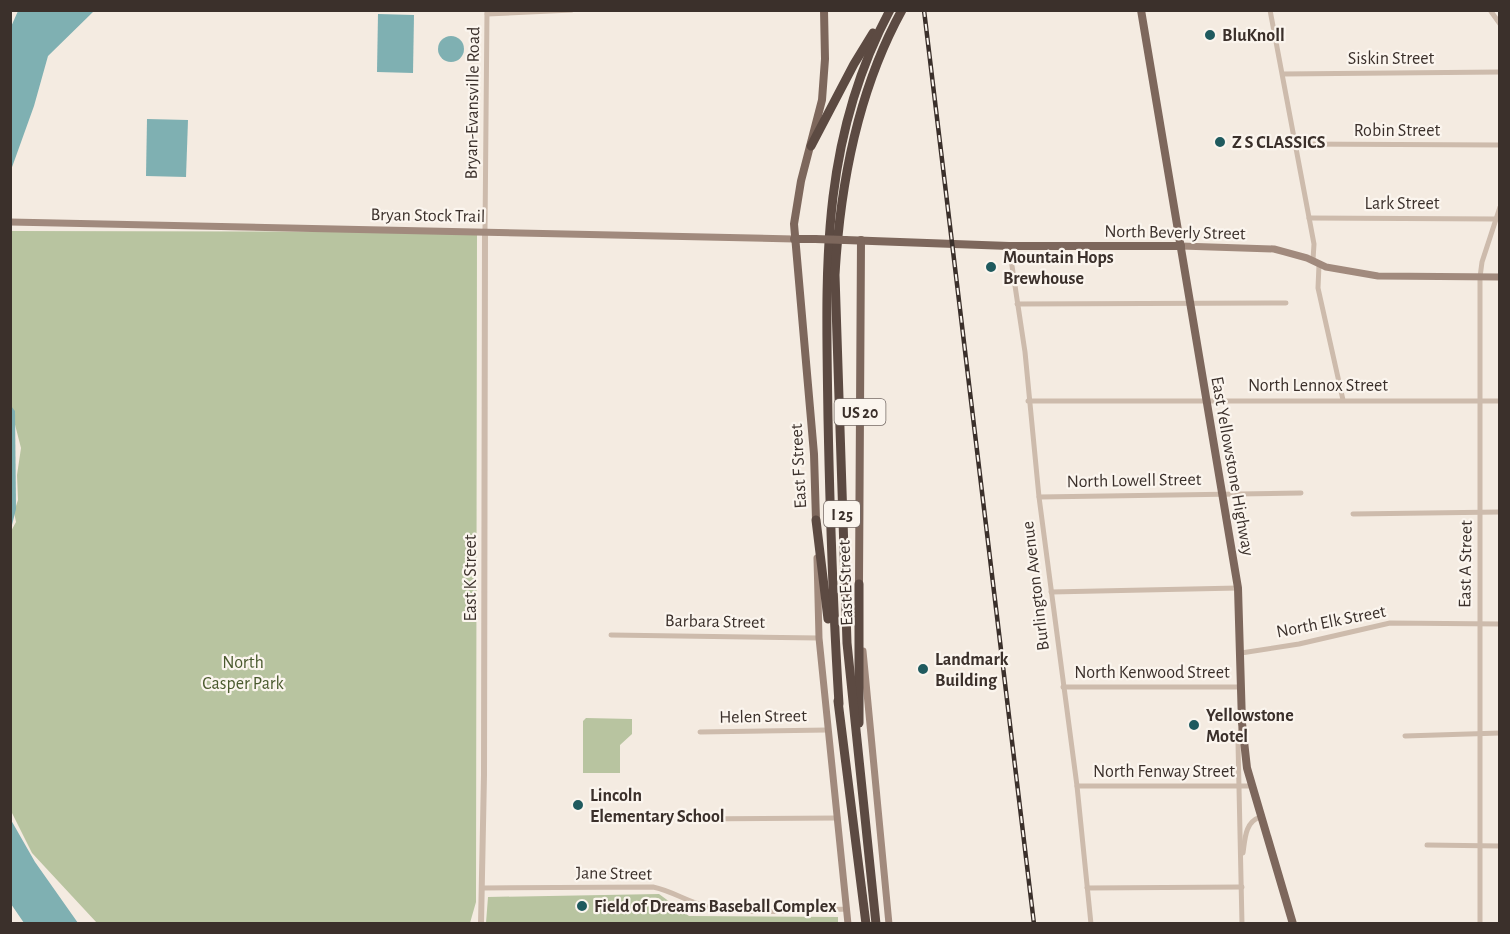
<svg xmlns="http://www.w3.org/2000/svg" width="1510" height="934" viewBox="0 0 1510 934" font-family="'Alegreya Sans',sans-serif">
  <rect width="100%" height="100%" fill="#f4ebe1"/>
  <g fill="#b8c4a0">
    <polygon points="11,231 477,232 476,902 470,923 97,923 32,853 11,811 10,533 16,522 14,512 18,500 17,475 21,448 11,409"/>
    <polygon points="586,718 632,719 632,734 620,745 620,773 583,773 583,721"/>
    <polygon points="659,894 689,916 838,917 838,923 486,923 488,897"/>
  </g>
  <g fill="#7fb0b2">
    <polygon points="18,11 94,11 48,56 34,106 11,170 10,29"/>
    <polygon points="378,14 414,15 413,73 377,72"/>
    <circle cx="451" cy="49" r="13"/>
    <polygon points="147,119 188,120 186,177 146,176"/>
    <polygon points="11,406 15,411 16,509 11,529"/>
    <polygon points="11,820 35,862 78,923 24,923 11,904"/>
  </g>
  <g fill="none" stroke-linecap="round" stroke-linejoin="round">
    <g stroke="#cdbbac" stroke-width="5">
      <polyline points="1270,10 1314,244 1313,260"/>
      <polyline points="1490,10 1500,24"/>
      <polyline points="487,14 572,10"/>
      <polyline points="1283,74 1500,72"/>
      <polyline points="1294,144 1500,145"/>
      <polyline points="1309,218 1496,219"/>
      <polyline points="485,231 487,10"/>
      <polyline points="1009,246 1025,352 1039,497 1077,786 1091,924"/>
      <polyline points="1319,265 1318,288 1343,400"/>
      <polyline points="1017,304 1286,303"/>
      <polyline points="1028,401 1500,401"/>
      <polyline points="1039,497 1301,493"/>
      <polyline points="1353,514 1500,512"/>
      <polyline points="1051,592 1238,588"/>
      <polyline points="611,635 819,638"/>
      <polyline points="1241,653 1299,644 1390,623 1500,624"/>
      <polyline points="1063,687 1240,687"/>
      <polyline points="1241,728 1238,742 1242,924"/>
      <polyline points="700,732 827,730"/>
      <polyline points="1405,736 1500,733"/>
      <polyline points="1077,786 1251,786"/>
      <polyline points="686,819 838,818"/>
      <polyline points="1427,845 1500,846"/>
      <path d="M1243,853C1245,839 1245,822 1260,817"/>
      <path d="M484,888L653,887C673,891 689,903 709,907C747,915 808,910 847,909"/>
      <polyline points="1087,888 1242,887"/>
      <polyline points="1480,924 1480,277 1482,262 1500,207"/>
    </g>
    <polyline stroke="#cdbbac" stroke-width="6" points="481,924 484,775 485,231"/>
    <g stroke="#a18a7d" stroke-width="7">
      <polyline points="10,222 794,239"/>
      <polyline points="1181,246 1274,249 1307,258 1326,267 1378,276 1500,277"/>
      <polyline points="817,558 819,638 848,924"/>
      <polyline points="863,651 889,924"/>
    </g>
    <g stroke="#7d675c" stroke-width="8">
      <polyline points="1141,10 1238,588 1242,723 1247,768 1293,924"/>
      <polyline points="794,239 815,239"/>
      <polyline points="845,240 1009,246 1181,246"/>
      <polyline points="816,520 814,454 794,224 801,181 822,100 825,59 824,10"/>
      <polyline points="859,584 861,240"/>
    </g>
    <g stroke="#5c4a42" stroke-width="9">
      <polyline points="811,146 854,64 873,33"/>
      <polyline points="816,520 828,619"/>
      <polyline points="859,584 859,723"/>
      <polyline points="838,701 866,924"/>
      <path d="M839,704C833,609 830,514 828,418C826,273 819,143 890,10"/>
      <path d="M876,924L847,643L835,275C840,185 858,90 902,10"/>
    </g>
    <g stroke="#3b302b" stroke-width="4.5">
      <polyline id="rail" points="924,10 1034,924"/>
    </g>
    <use href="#rail" stroke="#fbf5ee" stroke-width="2" stroke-dasharray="7" stroke-linecap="butt"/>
    <polyline stroke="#7d675c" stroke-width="8" points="815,239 845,240"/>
  </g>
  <g fill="#1f5a5e" stroke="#fbf5ee" stroke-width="2">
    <circle cx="1210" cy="35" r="6"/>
    <circle cx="1220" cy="142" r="6"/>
    <circle cx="991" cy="267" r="6"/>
    <circle cx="923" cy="669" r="6"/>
    <circle cx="1194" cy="725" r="6"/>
    <circle cx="578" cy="805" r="6"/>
    <circle cx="582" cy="906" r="6"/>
  </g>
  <g text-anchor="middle" stroke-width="4.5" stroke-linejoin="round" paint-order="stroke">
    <g fill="#fbf5ee" stroke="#756b66" stroke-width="1.5">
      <rect x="834.5" y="399" width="51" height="26" rx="4.5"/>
      <rect x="824" y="501" width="36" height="26" rx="4.5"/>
    </g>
    <g font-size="16" font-weight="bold" fill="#3b302b">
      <text x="860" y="418">US 20</text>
      <text x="842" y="520">I 25</text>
    </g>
    <g font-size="18" font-weight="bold" fill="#3b302b" stroke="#fbf5ee" text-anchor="start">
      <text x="1222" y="41">BluKnoll</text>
      <text x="1232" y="148">Z S CLASSICS</text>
      <text x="1003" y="263">Mountain Hops<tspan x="1003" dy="21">Brewhouse</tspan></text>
      <text x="935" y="665">Landmark<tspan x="935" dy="21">Building</tspan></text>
      <text x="1206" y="721">Yellowstone<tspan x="1206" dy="21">Motel</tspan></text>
      <text x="590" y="801">Lincoln<tspan x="590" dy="21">Elementary School</tspan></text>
      <text x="594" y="912">Field of Dreams Baseball Complex</text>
    </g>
    <g font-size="18" fill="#3b302b" stroke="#fbf5ee">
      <text x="1391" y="64">Siskin Street</text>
      <text transform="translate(472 103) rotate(-89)" y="6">Bryan-Evansville Road</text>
      <text x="1397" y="136">Robin Street</text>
      <text x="1402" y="209">Lark Street</text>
      <text transform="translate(428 215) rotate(1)" y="6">Bryan Stock Trail</text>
      <text transform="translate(1175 232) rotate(1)" y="6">North Beverly Street</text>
      <text x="1318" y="391">North Lennox Street</text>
      <text transform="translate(798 466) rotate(-93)" y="6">East F Street</text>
      <text transform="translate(1233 466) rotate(80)" y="6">East Yellowstone Highway</text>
      <text transform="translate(1134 480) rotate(-1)" y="6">North Lowell Street</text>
      <text transform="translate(1465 564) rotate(-89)" y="6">East A Street</text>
      <text transform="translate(470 578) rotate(-90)" y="6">East K Street</text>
      <text transform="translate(845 583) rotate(-92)" y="6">East E Street</text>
      <text transform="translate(1035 586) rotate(-97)" y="6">Burlington Avenue</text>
      <text transform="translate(715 621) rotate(1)" y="6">Barbara Street</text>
      <text transform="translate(1331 621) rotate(-11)" y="6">North Elk Street</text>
      <text x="1152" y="678">North Kenwood Street</text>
      <text transform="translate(763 716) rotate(-1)" y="6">Helen Street</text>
      <text x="1164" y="777">North Fenway Street</text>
      <text transform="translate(614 873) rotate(1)" y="6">Jane Street</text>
    </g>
    <g font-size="18" fill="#4a5a2e" stroke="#fbf5ee">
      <text x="243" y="668">North<tspan x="243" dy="21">Casper Park</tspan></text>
    </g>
  </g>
  <rect width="1510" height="934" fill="none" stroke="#3b302b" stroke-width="24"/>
</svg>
